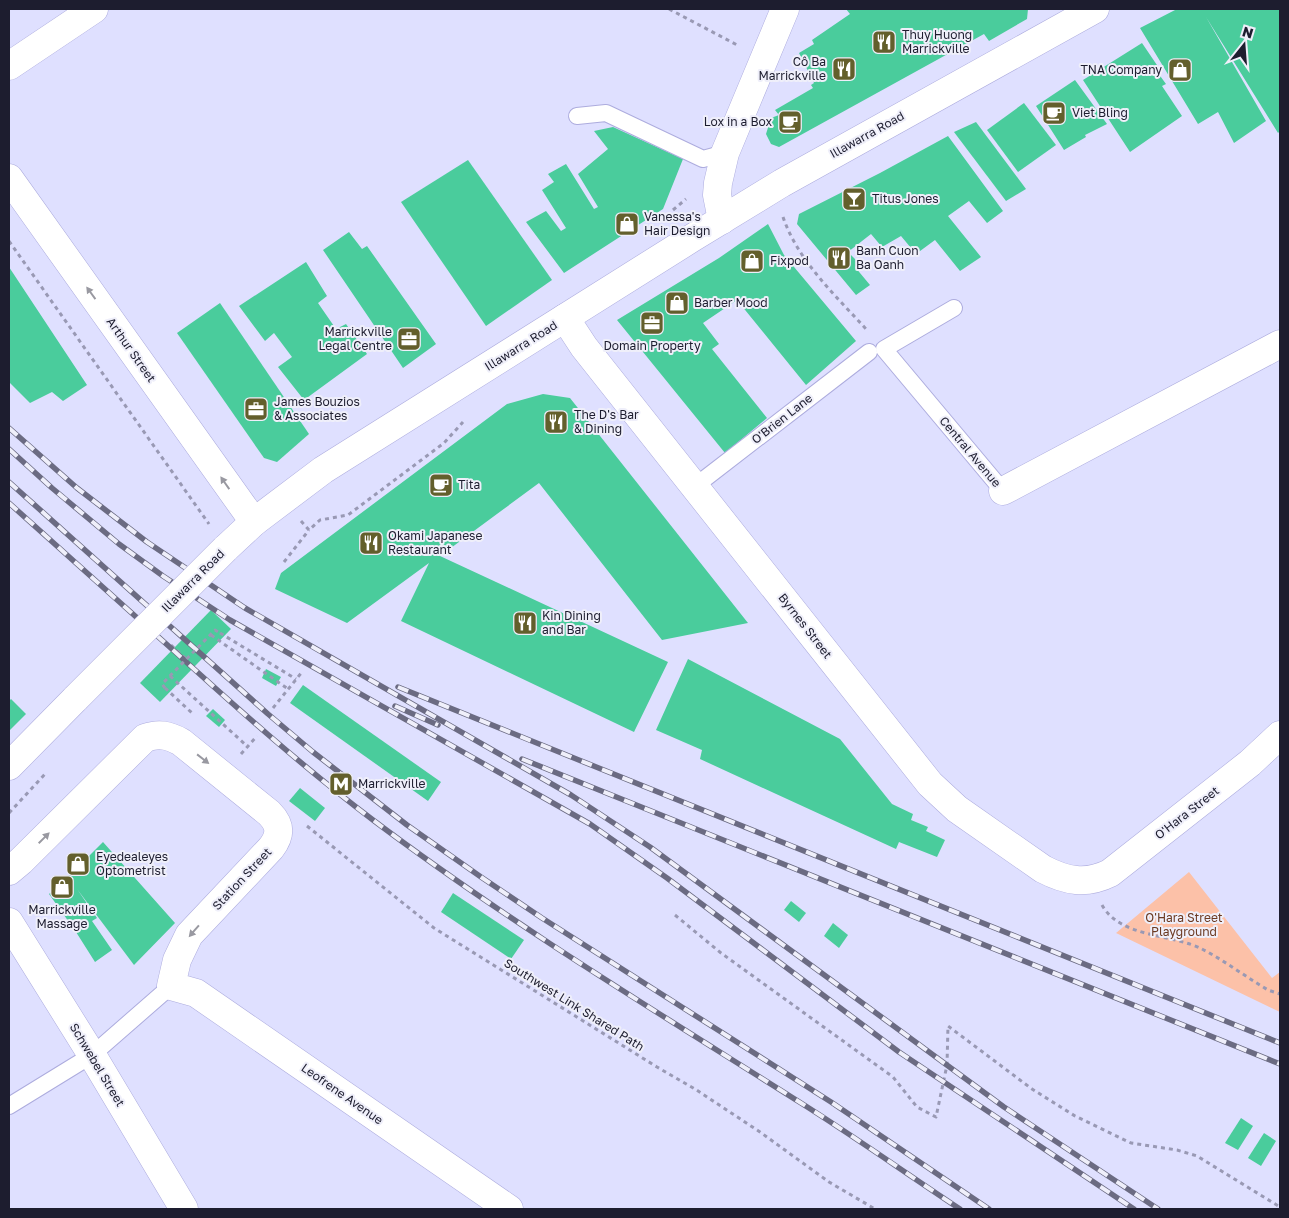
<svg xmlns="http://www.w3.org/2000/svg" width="1289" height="1218" viewBox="0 0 1289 1218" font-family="'Golos Text',sans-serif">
  <rect width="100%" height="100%" fill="#dfe0ff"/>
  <polygon fill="#fcc1a8" points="1189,872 1272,978 1280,972 1280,1012 1116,933"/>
  <g fill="#4acc9c">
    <polygon points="846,9 1028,9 1027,19 989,41 984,34 779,147 771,144 766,134 771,118 779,115 775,110 813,88 811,85 814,83 799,53 814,44 812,40 850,14"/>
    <polygon points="1177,9 1280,9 1280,131 1278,133 1206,17 1266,121 1234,143 1218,112 1198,124 1140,28"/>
    <polygon points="1142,43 1161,71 1158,73 1166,84 1162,86 1182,116 1130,152 1083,80"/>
    <polygon points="1075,80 1107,124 1085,135 1086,137 1064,150 1036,106"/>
    <polygon points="1024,103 1056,145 1018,172 987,130"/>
    <polygon points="976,122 1026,189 1006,201 954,132"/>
    <polygon points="613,127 683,159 663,209 564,273 526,222 546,211 561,231 566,228 542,190 554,182 548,174 566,164 594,209 598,207 578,174 608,149 594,131"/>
    <polygon points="948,136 1003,211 987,223 969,201 948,216 981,257 960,271 935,240 916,254 901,236 882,247 871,234 848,252 860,264 855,267 870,285 856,295 797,224 799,214 880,173"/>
    <polygon points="468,160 552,280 486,326 401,202"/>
    <polygon points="768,224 784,255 856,341 806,385 737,300 703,323 719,344 712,349 767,418 725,453 617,320 719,258"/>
    <polygon points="349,232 362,249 367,246 436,344 403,368 323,250"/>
    <polygon points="306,262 327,296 318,303 336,329 346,324 367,354 304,400 278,367 292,357 274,333 265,341 239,306"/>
    <polygon points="9,267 87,385 63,401 52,392 30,403 9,382"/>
    <polygon points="220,303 309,434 277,462 264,458 177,333"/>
    <polygon points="543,394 570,398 748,623 662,640 539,483 440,556 668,662 634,732 401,621 429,563 347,623 275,589 281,573 507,404"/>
    <polygon points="211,610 231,629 160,702 140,683"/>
    <polygon points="688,659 840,739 892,804 913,814 911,820 928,827 926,831 945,840 937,857 899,842 896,849 700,759 702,750 656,730"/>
    <polygon points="266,669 281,677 276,686 262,678"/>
    <polygon points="303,685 441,782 428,801 290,703"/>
    <polygon points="11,699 26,714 9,731 9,701"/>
    <polygon points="213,709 225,720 219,727 206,716"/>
    <polygon points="300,788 325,808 315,821 289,801"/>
    <polygon points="103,842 175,923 134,965 77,889 97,918 92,921 112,950 95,962 76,932 49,894 68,877"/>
    <polygon points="453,893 524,940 511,959 441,912"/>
    <polygon points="791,901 806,913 799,922 784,910"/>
    <polygon points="833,923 848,935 839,948 824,936"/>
    <polygon points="1241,1118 1253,1126 1238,1150 1225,1143"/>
    <polygon points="1264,1133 1276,1141 1261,1166 1248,1158"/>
  </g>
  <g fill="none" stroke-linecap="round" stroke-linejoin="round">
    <g stroke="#adacde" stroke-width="18">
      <g id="lane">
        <polyline points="577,116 606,113 703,159 725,153"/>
        <polyline points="954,308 884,349 1003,491"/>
        <polyline points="694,487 869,352"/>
        <polyline points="9,1106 92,1055 171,986"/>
      </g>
    </g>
    <g stroke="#adacde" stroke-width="29">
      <g id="street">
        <polyline points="9,66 94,9"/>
        <polyline points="9,178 254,522"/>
        <polyline points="722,220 717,195 718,183 725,153 785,9"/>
        <path d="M565,318L584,347L930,784L957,809L1043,869C1066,881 1086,885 1110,873L1250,763L1280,735"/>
        <polyline points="1003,491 1280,344"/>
        <path d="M9,871L21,861L145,738C159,733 168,735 181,742L269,813C281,825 281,835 271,848L189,935L177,960L171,986L196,993L509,1209"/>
        <polyline points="9,922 92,1055 184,1209"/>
      </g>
    </g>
    <g stroke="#adacde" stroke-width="29">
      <g id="secondary">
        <polyline points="225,549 254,522 323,470 692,238 782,183 1095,9"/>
        <polyline points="9,766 76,698"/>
      </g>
    </g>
    <g stroke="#9999b4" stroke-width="3" stroke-dasharray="4 4" stroke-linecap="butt">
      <polyline points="669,9 739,46"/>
      <polyline points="673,210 686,199"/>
      <path d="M783,217C798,261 836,296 867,330"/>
      <polyline points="9,241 209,524"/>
      <polyline points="301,521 309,530 320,520 348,515 444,443 463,422"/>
      <polyline points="284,562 309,530"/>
      <polyline points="220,633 296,679"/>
      <polyline points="211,635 288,689"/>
      <polyline points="171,645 186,659"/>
      <polyline points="170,676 247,746"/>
      <polyline points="165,688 192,713"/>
      <polyline points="273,708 302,672"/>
      <polyline points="241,754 257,736"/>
      <polyline points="9,813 46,773"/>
      <polyline points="307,826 434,928 657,1067 695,1089 760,1132 829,1182 875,1209"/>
      <path d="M1102,905C1120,938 1173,934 1202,949C1225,961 1246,977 1268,990L1280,994"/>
      <polyline points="675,915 721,953 893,1077 917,1107 936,1117 947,1065 948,1026 1032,1089 1075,1116 1131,1143 1177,1150 1197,1156 1280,1207"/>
    </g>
    <use href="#lane" stroke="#fff" stroke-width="16"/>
    <use href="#street" stroke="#fff" stroke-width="28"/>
    <use href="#secondary" stroke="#fff" stroke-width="28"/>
    <g stroke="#6b6b82" stroke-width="5.5">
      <g id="rail">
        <polyline points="9,428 77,488 147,542 245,608 571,795 650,847 1004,1107 1158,1209"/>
        <polyline points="9,449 52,488 119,544 163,576 230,620 590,824 667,878 899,1052 1134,1209"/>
        <polyline points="9,482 268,714 313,752 407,825 481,877 542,918 831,1102 989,1209"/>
        <path d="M9,503C64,552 118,601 173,650C238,709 303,767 373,820C510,923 657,1012 801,1103C855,1137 907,1174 960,1209"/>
        <polyline points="398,687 1280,1043"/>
        <polyline points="395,706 438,725"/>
        <polyline points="522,759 1280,1064"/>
      </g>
    </g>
    <use href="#rail" stroke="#efeffa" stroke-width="4" stroke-dasharray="11" stroke-linecap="butt"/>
    <g stroke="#adacde" stroke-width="29" stroke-linecap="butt">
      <polyline id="secondary-bridge" points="76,698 225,549"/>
    </g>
    <polyline stroke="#9999b4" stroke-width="3" stroke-dasharray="4 4" stroke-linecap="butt" points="165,688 162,684 215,630 220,633"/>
    <use href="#secondary-bridge" stroke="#fff" stroke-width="28"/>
  </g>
  <defs><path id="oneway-solid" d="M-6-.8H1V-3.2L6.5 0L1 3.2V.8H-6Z" transform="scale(1.25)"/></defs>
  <g fill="#9999a1">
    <use href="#oneway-solid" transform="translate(91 293) rotate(-126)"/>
    <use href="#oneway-solid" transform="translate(225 483) rotate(-125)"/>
    <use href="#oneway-solid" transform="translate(203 759) rotate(38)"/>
    <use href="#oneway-solid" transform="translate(44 838) rotate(-45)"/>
    <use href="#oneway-solid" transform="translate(194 931) rotate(131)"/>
  </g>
  <defs>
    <g id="restaurant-square" transform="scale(1.25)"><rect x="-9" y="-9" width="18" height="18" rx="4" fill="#635f2c" stroke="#efeffa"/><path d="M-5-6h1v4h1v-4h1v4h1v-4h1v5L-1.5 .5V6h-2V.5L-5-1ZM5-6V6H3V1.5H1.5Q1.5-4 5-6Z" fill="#fff"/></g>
    <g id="shop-square" transform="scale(1.25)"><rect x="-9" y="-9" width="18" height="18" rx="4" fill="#635f2c" stroke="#efeffa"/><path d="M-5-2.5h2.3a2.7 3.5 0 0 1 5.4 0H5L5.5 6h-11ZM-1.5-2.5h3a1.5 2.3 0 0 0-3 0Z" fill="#fff"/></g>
    <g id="cafe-square" transform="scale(1.25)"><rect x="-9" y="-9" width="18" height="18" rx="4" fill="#635f2c" stroke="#efeffa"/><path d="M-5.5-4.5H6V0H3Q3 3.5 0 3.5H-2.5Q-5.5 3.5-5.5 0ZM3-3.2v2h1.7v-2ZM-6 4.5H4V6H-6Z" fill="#fff"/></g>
    <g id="bar-square" transform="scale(1.25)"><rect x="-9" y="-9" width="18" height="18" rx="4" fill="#635f2c" stroke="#efeffa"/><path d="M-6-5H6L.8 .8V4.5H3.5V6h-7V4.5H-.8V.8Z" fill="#fff"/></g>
    <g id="office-square" transform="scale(1.25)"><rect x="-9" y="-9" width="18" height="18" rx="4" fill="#635f2c" stroke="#efeffa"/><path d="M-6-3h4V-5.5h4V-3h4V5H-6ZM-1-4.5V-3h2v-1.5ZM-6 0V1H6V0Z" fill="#fff"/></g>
    <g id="metro-square" transform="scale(1.25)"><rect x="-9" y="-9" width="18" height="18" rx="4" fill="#635f2c" stroke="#efeffa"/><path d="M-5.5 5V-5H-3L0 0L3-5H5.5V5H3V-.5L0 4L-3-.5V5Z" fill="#fff"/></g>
  </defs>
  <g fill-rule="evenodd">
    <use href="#restaurant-square" x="884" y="42"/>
    <use href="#restaurant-square" x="844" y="69"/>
    <use href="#shop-square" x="1180" y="70"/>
    <use href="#cafe-square" x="1054" y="113"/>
    <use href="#cafe-square" x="790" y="122"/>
    <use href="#bar-square" x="854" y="199"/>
    <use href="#shop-square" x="627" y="224"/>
    <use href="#restaurant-square" x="839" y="258"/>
    <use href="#shop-square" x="752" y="261"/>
    <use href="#shop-square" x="677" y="303"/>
    <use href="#office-square" x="652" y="323"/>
    <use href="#office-square" x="409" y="339"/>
    <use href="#office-square" x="256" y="409"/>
    <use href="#restaurant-square" x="556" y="422"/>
    <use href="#cafe-square" x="441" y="485"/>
    <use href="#restaurant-square" x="371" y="543"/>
    <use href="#restaurant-square" x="525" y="623"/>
    <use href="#metro-square" x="341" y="784"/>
    <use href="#shop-square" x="78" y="864"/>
    <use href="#shop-square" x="62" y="887"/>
  </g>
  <g text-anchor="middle" stroke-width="4" stroke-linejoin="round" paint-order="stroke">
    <g font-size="12" fill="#1d1d2f" stroke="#efeffa" text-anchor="start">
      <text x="902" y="39">Thuy Huong<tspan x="902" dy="14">Marrickville</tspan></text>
      <text x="826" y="66" text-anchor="end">Cô Ba<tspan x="826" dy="14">Marrickville</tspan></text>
      <text x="1162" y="74" text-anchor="end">TNA Company</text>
      <text x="1072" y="117">Viet Bling</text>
      <text x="772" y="126" text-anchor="end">Lox in a Box</text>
      <text x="872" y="203">Titus Jones</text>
      <text x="644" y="221">Vanessa's<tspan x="644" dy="14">Hair Design</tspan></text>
      <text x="856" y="255">Banh Cuon<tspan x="856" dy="14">Ba Oanh</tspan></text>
      <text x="770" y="265">Fixpod</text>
      <text x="694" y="307">Barber Mood</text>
      <text x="392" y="336" text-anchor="end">Marrickville<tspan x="392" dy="14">Legal Centre</tspan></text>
      <text x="652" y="350" text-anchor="middle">Domain Property</text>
      <text x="274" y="406">James Bouzios<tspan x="274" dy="14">&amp; Associates</tspan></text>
      <text x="574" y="419">The D's Bar<tspan x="574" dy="14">&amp; Dining</tspan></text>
      <text x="458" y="489">Tita</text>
      <text x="388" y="540">Okami Japanese<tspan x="388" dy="14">Restaurant</tspan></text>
      <text x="542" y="620">Kin Dining<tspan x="542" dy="14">and Bar</tspan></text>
      <text x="358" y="788">Marrickville</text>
      <text x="96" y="861">Eyedealeyes<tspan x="96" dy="14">Optometrist</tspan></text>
      <text x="62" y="914" text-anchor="middle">Marrickville<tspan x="62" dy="14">Massage</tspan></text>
    </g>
    <g font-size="12" fill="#1d1d2f" stroke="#efeffa">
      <text transform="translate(867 135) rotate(-29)" y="4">Illawarra Road</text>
      <text transform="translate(521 346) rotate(-32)" y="4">Illawarra Road</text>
      <text transform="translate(131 350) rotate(55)" y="4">Arthur Street</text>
      <text transform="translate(782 419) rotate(-38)" y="4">O'Brien Lane</text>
      <text transform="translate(970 452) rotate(50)" y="4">Central Avenue</text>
      <text transform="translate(193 581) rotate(-45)" y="4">Illawarra Road</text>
      <text transform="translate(805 626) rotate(52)" y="4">Byrnes Street</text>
      <text transform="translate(1187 813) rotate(-38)" y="4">O'Hara Street</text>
      <text transform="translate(242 879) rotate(-47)" y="4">Station Street</text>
      <text transform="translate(574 1005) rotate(32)" y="4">Southwest Link Shared Path</text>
      <text transform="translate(97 1065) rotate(59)" y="4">Schwebel Street</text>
      <text transform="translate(342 1094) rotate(35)" y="4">Leofrene Avenue</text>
    </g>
    <g font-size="12" fill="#6c3a22" stroke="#efeffa">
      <text x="1184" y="922">O'Hara Street<tspan x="1184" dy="14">Playground</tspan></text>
    </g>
  </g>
  <rect width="1289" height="1218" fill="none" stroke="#1d1d2f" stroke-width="20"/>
  <g transform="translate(1244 45) rotate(17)" stroke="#efeffa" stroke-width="4" paint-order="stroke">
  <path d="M0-4L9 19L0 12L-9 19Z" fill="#1d1d2f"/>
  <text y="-8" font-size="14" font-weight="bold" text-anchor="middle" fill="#1d1d2f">N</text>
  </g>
</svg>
